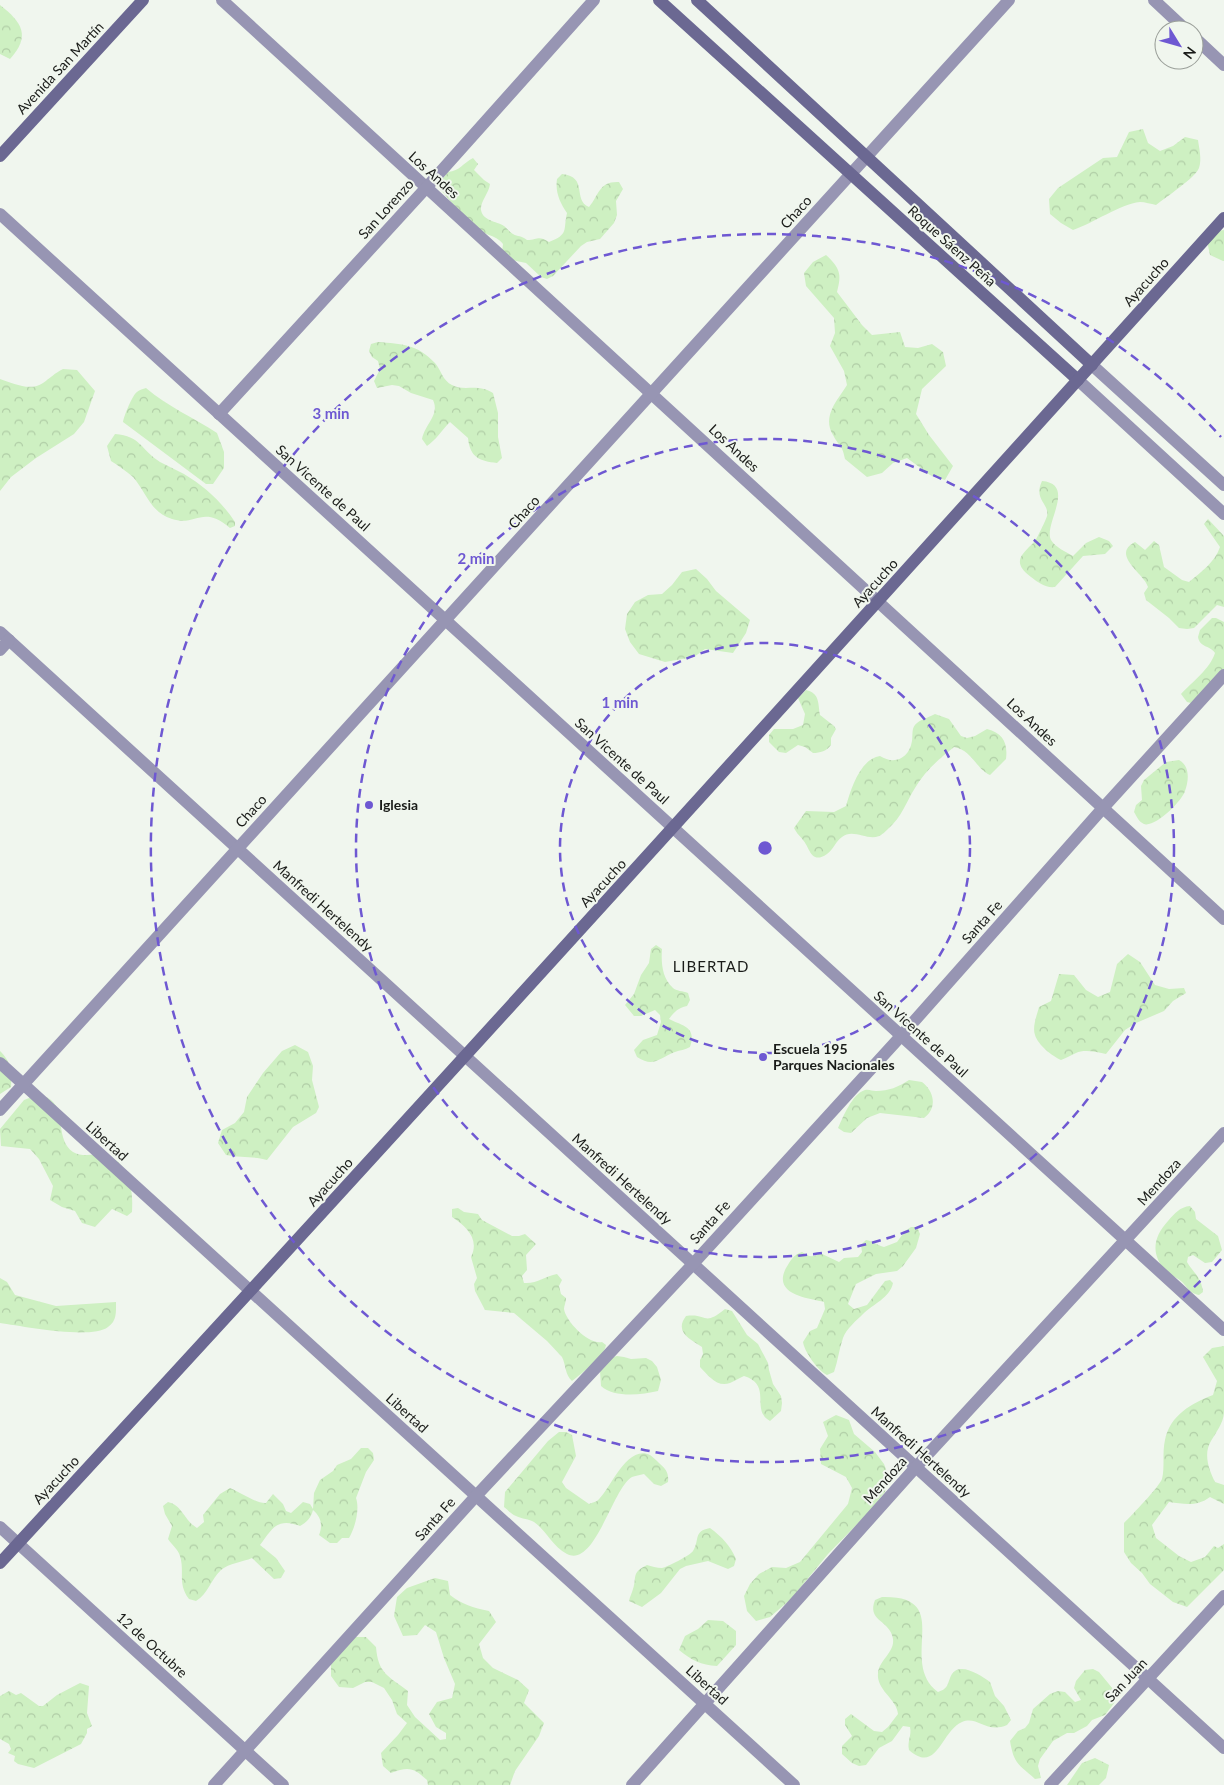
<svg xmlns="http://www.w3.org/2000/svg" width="1224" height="1785" viewBox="0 0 1224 1785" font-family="Lato,sans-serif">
  <defs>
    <pattern id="forest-crowns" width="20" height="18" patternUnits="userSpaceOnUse" patternTransform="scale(1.25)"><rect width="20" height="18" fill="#cef0c2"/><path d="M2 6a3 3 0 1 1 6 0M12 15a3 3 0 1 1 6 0" fill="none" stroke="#b0cda6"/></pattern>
  </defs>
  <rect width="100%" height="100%" fill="#f0f6ee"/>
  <g fill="url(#forest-crowns)">
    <path d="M0,5C22,22 31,36 10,59L0,54Z"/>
    <path d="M1143,129L1148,143L1160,151L1173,146L1185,137L1198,140C1199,148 1202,159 1199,168C1195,178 1166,197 1156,205C1151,204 1145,202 1140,202C1120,204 1094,223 1073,230L1061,223L1050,214L1049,199L1058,188L1103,158L1117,157L1129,132Z"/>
    <path d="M473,158L478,164L474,170L484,180L490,184C489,193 480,202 481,210C483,221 496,221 504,226C507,228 509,232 513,234C518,237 521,235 527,240C538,240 538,235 549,242C569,234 563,231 567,213C560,203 555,192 557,179L562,174C589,177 572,200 589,207C599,195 599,181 619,182L623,189L616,201L617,215L614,223L600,239L587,242L581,246L553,276L547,279L541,277L526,263L512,260L502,252L503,244C496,234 481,235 472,226C460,215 451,201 440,189L439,183L448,172C460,171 463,163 473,158Z"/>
    <polygon points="1224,230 1224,261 1223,261 1210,255 1207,241 1218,231"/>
    <path d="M826,255C840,268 842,274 837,292L862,325L872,335L900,332L905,347L918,348L932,344L943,352L946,366L922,389L916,414L929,435L953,466L945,480L930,475L907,458L893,463L882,473L867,477L845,459C842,443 839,447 833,435C822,416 837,401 847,385L844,371L830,346L835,333L834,318L806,286L804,273L813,262Z"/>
    <path d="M378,342C402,344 417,344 435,363C441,370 443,381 452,385C465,392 477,383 493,393L498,413V437L502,458L497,463C480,461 470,458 468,438L450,422C442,430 436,440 427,446L422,439C425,424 440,415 433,400L411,393L399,386L392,385L377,388L374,381L380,369L378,361L372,357L369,351L371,344Z"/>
    <path d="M63,369L77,370L95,391L84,422L74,434L36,458L11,477L0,491V379C13,383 30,392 43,383C50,378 55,373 63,369Z"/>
    <path d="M146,388C168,407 193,417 217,433L224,452V468L213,484H206L123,422C124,416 131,399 135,394C137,391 142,389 146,388Z"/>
    <path d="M115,434C141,436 140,449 160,462C168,466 176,470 184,474C204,486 222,502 235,522V526L230,528C202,504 196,527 172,519C151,513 146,492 133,477C126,471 119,466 111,461L107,446Z"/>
    <path d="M1042,481C1077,484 1043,525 1051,540C1055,547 1066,552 1073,556L1086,543L1099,537L1109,541L1113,546L1105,554L1083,556L1055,587C1045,588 1039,583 1031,577C1010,561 1023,554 1035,541C1037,538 1046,520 1047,516C1050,504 1033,500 1042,481Z"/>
    <path d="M1208,519L1224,536V607L1217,605L1194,628L1187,629L1179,628L1169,618L1146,600L1144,593L1148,587C1145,574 1110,555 1135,542L1145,550L1154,541L1159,545L1164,567L1182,580L1189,582C1201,572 1215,562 1220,547L1204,524Z"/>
    <polygon points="696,569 707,579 716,591 750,620 746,633 733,653 705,649 694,657 665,662 639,654 630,642 625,629 627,614 635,602 648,595 662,594 672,585 682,572"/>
    <path d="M1212,618H1216L1224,622V674L1191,703L1187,702L1181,694C1192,682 1210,669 1215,653C1210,645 1200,648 1198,637L1200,630Z"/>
    <path d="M806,690C820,693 818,704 820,715L834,726L836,729L831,738V745C827,751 820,753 813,753L805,747L798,745L786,753L779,752L769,742V735L774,729H793L803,725L805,714L798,698Z"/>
    <path d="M935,714L949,719L961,736L967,738L975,736L987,729C1003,733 1008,743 1006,759L990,775C976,769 972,750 954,747C939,759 925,771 915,788C906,802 902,817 888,829C886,831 882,835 879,836C867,841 853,828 842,837C836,841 833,850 827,854C811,865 810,848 803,840C800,836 797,834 794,828L806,811L834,812L846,806C851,789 860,759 880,756C894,765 909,759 912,741C913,735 911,727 917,723C922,719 930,717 935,714Z"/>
    <path d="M1179,760C1190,766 1189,780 1185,791C1182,801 1155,828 1144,824C1139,822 1137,817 1134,812L1136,805L1142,800L1141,786L1144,780L1166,762Z"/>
    <path d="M656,945L662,949C661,963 662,978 673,988C676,991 683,991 688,993L690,1000L687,1006C678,1008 674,1012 669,1019C683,1026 697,1027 690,1047C685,1050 680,1050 675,1052C659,1058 654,1068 637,1057L634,1050L643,1040L657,1035L661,1022L660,1015L655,1010L641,1016H634L625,1005L634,994L641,975L649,963L651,949Z"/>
    <path d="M1128,954L1140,962L1155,985L1169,989L1184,988L1186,993L1173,1001L1164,1011L1136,1023L1125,1030L1106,1054C1097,1052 1084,1049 1076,1053C1071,1055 1067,1058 1061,1060C1052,1056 1038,1045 1035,1035C1032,1027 1037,1015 1039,1007L1051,1001L1059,974L1074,975L1086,990L1098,997L1110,992L1117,964Z"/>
    <path d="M295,1045L308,1052L313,1066L312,1080L319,1107L316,1113L293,1127L267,1160C253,1156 240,1158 226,1155L218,1143L222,1130L235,1123L244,1112L247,1097L263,1073L282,1051Z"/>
    <path d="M0,1051C11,1062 12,1071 11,1087L0,1094Z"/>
    <path d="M909,1080L922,1082C934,1091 938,1108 924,1118L880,1113L867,1118L851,1133L844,1132L838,1128C843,1117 852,1094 865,1090C869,1089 872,1091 876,1091C889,1091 898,1087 909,1080Z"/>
    <path d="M37,1095C41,1096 48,1097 51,1100C66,1112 55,1139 73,1152C81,1157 92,1154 100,1155C128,1156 134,1189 132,1212L127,1216L112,1209L95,1227L82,1223L75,1211L62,1207L50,1200L53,1186L39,1159L30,1149L1,1146L0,1129L24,1100Z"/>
    <path d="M1190,1206L1195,1212L1196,1219L1218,1236L1222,1250L1212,1262L1205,1263L1193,1255L1188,1257L1187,1262C1194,1274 1201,1276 1203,1292L1199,1295C1187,1292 1189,1288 1181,1281C1176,1277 1169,1275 1165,1270C1150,1253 1154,1236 1168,1221C1175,1213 1180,1207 1190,1206Z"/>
    <path d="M458,1208L464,1212L478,1214L482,1220L512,1236H519L525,1234L536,1244L526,1255L527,1270L522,1276L524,1283C537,1284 545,1276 557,1274L562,1280L559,1286L561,1294L566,1298C566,1302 564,1306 564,1309C566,1322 589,1345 602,1342L606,1345C604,1357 582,1373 572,1381C565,1375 566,1365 562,1357L547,1341L514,1313L485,1310L475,1291L474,1284L477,1278L471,1257C480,1239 466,1226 452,1217V1209Z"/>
    <path d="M911,1227H917L920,1234L916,1248L903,1266L897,1271L876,1274L856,1284L848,1304L854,1309L867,1305L885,1281L890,1280L893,1283C890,1298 873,1304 863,1314C857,1320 846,1329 843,1338C839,1349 838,1361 834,1372L827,1375C818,1371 804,1351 803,1342L810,1331L817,1328L825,1309L824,1302C808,1298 772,1295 786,1268C791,1260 793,1255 802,1252C809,1257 813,1258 820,1253L839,1262L844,1258L858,1257L862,1252L861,1245L866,1240C873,1241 877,1245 884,1247L897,1242L905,1231Z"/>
    <path d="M0,1278L7,1282L15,1295L56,1306L116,1302C116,1312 117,1321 108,1327C91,1340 22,1326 0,1323Z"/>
    <path d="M725,1309L732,1311L747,1335L758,1344L768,1363L769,1370L773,1384L781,1396L782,1403L781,1411L770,1421C750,1410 773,1385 744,1376C739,1378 735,1381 730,1383C717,1388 708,1375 700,1367V1360L703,1354L702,1347C690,1339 674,1332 686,1316C708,1313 703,1327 725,1309Z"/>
    <path d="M1224,1346C1224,1368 1224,1391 1224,1413C1223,1424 1216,1432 1211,1441C1203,1454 1209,1470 1215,1482L1224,1485V1504L1210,1497C1197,1507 1184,1504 1169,1502L1152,1525L1156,1538L1179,1556L1191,1562L1205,1557L1214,1546L1218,1548L1224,1544V1570L1187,1607L1173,1602L1150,1584L1142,1573L1131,1563L1124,1552V1523C1132,1515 1159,1487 1162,1479C1165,1467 1162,1453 1165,1440C1170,1415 1192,1403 1213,1395L1217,1381L1203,1357L1212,1348Z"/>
    <path d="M617,1356L624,1357L631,1359L646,1358L652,1361L657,1367L661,1380L658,1391C641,1395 614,1398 601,1386L600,1371L610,1358Z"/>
    <polygon points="836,1415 849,1420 854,1434 875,1452 884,1464 889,1477 885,1492 868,1513 828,1554 791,1599 770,1617 756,1621 747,1611 744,1596 750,1584 759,1574 772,1567 786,1568 800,1562 848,1504 852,1488 846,1477 821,1464 820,1449 828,1436 823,1422"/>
    <path d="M559,1432H566L572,1435L576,1456L562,1482L566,1488L589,1504C591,1503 595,1502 597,1501C610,1491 626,1444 650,1455C653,1457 656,1460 659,1463C666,1469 669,1473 668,1482L661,1486L654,1484L644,1474C640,1475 635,1476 632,1477C612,1489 595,1568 567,1554C552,1546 546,1530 534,1522C529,1519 522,1519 516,1516C511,1514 508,1510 504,1507L505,1492L548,1441Z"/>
    <path d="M361,1448H368L373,1453L374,1460L366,1472L356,1498C360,1509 355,1528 349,1538H342L337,1543H330L319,1535C323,1525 321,1517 313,1510C311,1518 307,1522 300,1526C277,1517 272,1529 260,1545L276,1558L285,1571L281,1578L274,1579L252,1558C243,1562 229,1563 221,1570C211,1579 208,1594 196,1601L189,1599C177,1583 185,1572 180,1556C178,1549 172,1545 168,1539L172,1526L165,1514L163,1506L168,1502C182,1505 184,1520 197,1528L204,1522L203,1515L220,1494L230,1488C240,1492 257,1504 266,1503L273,1494L283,1504L286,1511L291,1513L303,1502L310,1504L313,1509L314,1493L320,1480L333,1471L337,1465L351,1459Z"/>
    <path d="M710,1528C722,1537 730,1545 736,1559L734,1566L728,1569L708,1561L686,1566L680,1569L661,1593L642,1607L629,1601C630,1596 632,1593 633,1589C637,1576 631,1573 647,1565C651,1566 657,1568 662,1568C667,1567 691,1555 693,1551C700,1540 693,1531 710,1528Z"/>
    <path d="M435,1578L448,1581L450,1595C462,1604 473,1608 489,1611L496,1622L479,1644L483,1658L493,1668L518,1680L529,1690L524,1703L544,1723L539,1736L515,1771L510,1785H428L427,1780C414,1768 409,1766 391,1773L383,1766L381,1753L398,1735L407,1723L397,1714L392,1700L384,1688L372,1682H365L353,1688L339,1687L331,1676V1660L351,1637H366L376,1647C378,1673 388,1676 408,1691L407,1705L415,1717L440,1740L446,1739V1733L436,1727L429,1714L437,1702L452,1698L455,1684L444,1658L436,1632L425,1625L417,1635L403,1636L394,1616L397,1597L407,1588Z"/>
    <path d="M882,1597C956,1595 897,1661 938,1692C947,1689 947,1686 950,1678C957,1659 980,1675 990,1682L995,1696L1004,1706L1011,1720L1007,1725C986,1734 977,1715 962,1722C941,1731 937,1775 909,1750C907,1741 912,1735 910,1727L903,1726L892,1741L879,1748L866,1765L859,1766L852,1763L842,1754V1746L852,1736L845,1725V1719L851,1714L874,1731L882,1732L888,1727L898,1714C897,1699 876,1690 878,1673C879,1659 898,1651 892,1635C887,1620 867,1620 875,1600Z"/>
    <path d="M708,1620L723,1621L736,1631V1645L717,1666C701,1665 691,1660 679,1650L685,1636L698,1629Z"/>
    <path d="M1093,1669L1099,1672L1113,1689L1116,1695L1115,1702L1105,1715L1092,1720L1087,1726L1074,1733H1067L1053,1741L1040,1759L1038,1766L1041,1778L1035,1779C1018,1764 1014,1764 1010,1741L1018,1731L1025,1728L1029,1723L1033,1709L1050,1694L1058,1691L1065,1692L1075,1702L1081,1700L1074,1688L1076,1681L1085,1670Z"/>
    <polygon points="80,1683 89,1686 87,1713 92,1726 87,1729 87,1733 81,1744 34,1768 18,1764 14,1761 15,1756 8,1753 11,1749 9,1744 0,1739 0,1696 9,1691 16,1695 21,1693 39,1706 43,1706 57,1695"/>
    <polygon points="1095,1758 1109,1765 1106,1778 1099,1785 1067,1785 1082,1763"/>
  </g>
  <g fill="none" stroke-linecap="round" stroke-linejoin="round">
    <g stroke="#9795b3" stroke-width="12">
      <polyline points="222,0 1224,919"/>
      <polyline points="1154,0 1186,30"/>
      <polyline points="1194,37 1224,65"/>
      <polyline points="0,214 1224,1330"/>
      <polyline points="1092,365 1224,485"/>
      <polyline points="1078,380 1224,514"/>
      <polyline points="219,414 426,188 594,0"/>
      <polyline points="0,632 1224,1748"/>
      <polyline points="0,650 9,640"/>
      <polyline points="0,1063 794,1785"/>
      <polyline points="0,1110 1009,0"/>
      <polyline points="0,1527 283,1785"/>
      <polyline points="214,1785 476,1496 693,1264 901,1036 1103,808 1224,675"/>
      <polyline points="632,1785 916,1467 1224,1133"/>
      <polyline points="1050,1785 1224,1596"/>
    </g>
    <g stroke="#6b6892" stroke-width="12">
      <polyline points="659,0 1078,380"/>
      <polyline points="697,0 1092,365"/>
      <polyline points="0,156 143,0"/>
      <path d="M0,1563C411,1118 818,668 1224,218"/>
    </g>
  </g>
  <g fill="none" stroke="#6e58d2" stroke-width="2.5" stroke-dasharray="9 6">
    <circle cx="765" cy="848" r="205"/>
    <circle cx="765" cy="848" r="409"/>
    <path d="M1221 1259A614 614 0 1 1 1221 437"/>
  </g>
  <g fill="#6e58d2" stroke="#f0f6ee" stroke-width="2">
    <circle cx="369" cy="805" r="5"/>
    <circle cx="763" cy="1057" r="5"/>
  </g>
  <g text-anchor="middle" stroke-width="4" stroke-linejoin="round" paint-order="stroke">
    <g font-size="14" fill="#1a1c19" stroke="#f0f6ee">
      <text transform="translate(60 68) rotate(-47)" y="5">Avenida San Martín</text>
      <text transform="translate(434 175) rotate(42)" y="5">Los Andes</text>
      <text transform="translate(386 209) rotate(-48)" y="5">San Lorenzo</text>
      <text transform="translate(796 212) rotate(-48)" y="5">Chaco</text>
      <text transform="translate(952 246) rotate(42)" y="5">Roque Sáenz Peña</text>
      <text transform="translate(1146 282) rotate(-48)" y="5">Ayacucho</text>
      <text transform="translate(734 448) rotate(43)" y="5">Los Andes</text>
      <text transform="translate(323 488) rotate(42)" y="5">San Vicente de Paul</text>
      <text transform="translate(524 512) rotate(-48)" y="5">Chaco</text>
      <text transform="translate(875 583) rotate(-48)" y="5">Ayacucho</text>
      <text transform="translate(1032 722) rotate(43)" y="5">Los Andes</text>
      <text transform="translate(622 761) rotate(42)" y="5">San Vicente de Paul</text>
      <text transform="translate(251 811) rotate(-48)" y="5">Chaco</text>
      <text transform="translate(603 883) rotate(-47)" y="5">Ayacucho</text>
      <text transform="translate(323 906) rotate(42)" y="5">Manfredi Hertelendy</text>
      <text transform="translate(982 922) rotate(-48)" y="5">Santa Fe</text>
      <text transform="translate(921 1034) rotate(42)" y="5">San Vicente de Paul</text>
      <text transform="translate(107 1141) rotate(42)" y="5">Libertad</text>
      <text transform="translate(622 1179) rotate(42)" y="5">Manfredi Hertelendy</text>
      <text transform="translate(330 1182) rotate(-48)" y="5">Ayacucho</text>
      <text transform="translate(1159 1182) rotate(-48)" y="5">Mendoza</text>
      <text transform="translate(710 1222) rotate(-48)" y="5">Santa Fe</text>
      <text transform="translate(407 1413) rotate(42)" y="5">Libertad</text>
      <text transform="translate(921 1452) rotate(42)" y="5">Manfredi Hertelendy</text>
      <text transform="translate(56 1480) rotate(-47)" y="5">Ayacucho</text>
      <text transform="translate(885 1480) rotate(-48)" y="5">Mendoza</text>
      <text transform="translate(435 1519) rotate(-48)" y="5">Santa Fe</text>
      <text transform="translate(152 1645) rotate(42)" y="5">12 de Octubre</text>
      <text transform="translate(1126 1680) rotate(-47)" y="5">San Juan</text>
      <text transform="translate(707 1685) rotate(42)" y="5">Libertad</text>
    </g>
    <g font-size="14" font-weight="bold" fill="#1a1c19" stroke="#f0f6ee" text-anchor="start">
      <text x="379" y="810">Iglesia</text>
      <text x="773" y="1054">Escuela 195<tspan x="773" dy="16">Parques Nacionales</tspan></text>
    </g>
    <g font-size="15" letter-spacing="1" fill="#1a1c19" stroke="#f0f6ee">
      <text x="711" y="972">LIBERTAD</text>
    </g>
  </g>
  <circle cx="765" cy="848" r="8" fill="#6e58d2" stroke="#f0f6ee" stroke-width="2.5"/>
  <g font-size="15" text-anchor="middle" font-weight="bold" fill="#6e58d2" stroke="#f0f6ee" stroke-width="4" stroke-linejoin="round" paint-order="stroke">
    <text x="331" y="419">3 min</text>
    <text x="476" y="564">2 min</text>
    <text x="620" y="708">1 min</text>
  </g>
  <g transform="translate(1179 45) rotate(127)"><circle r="24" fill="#f0f6ee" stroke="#9a9f99"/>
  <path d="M0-4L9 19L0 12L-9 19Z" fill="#6e58d2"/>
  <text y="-8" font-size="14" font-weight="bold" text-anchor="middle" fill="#1a1c19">N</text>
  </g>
</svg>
